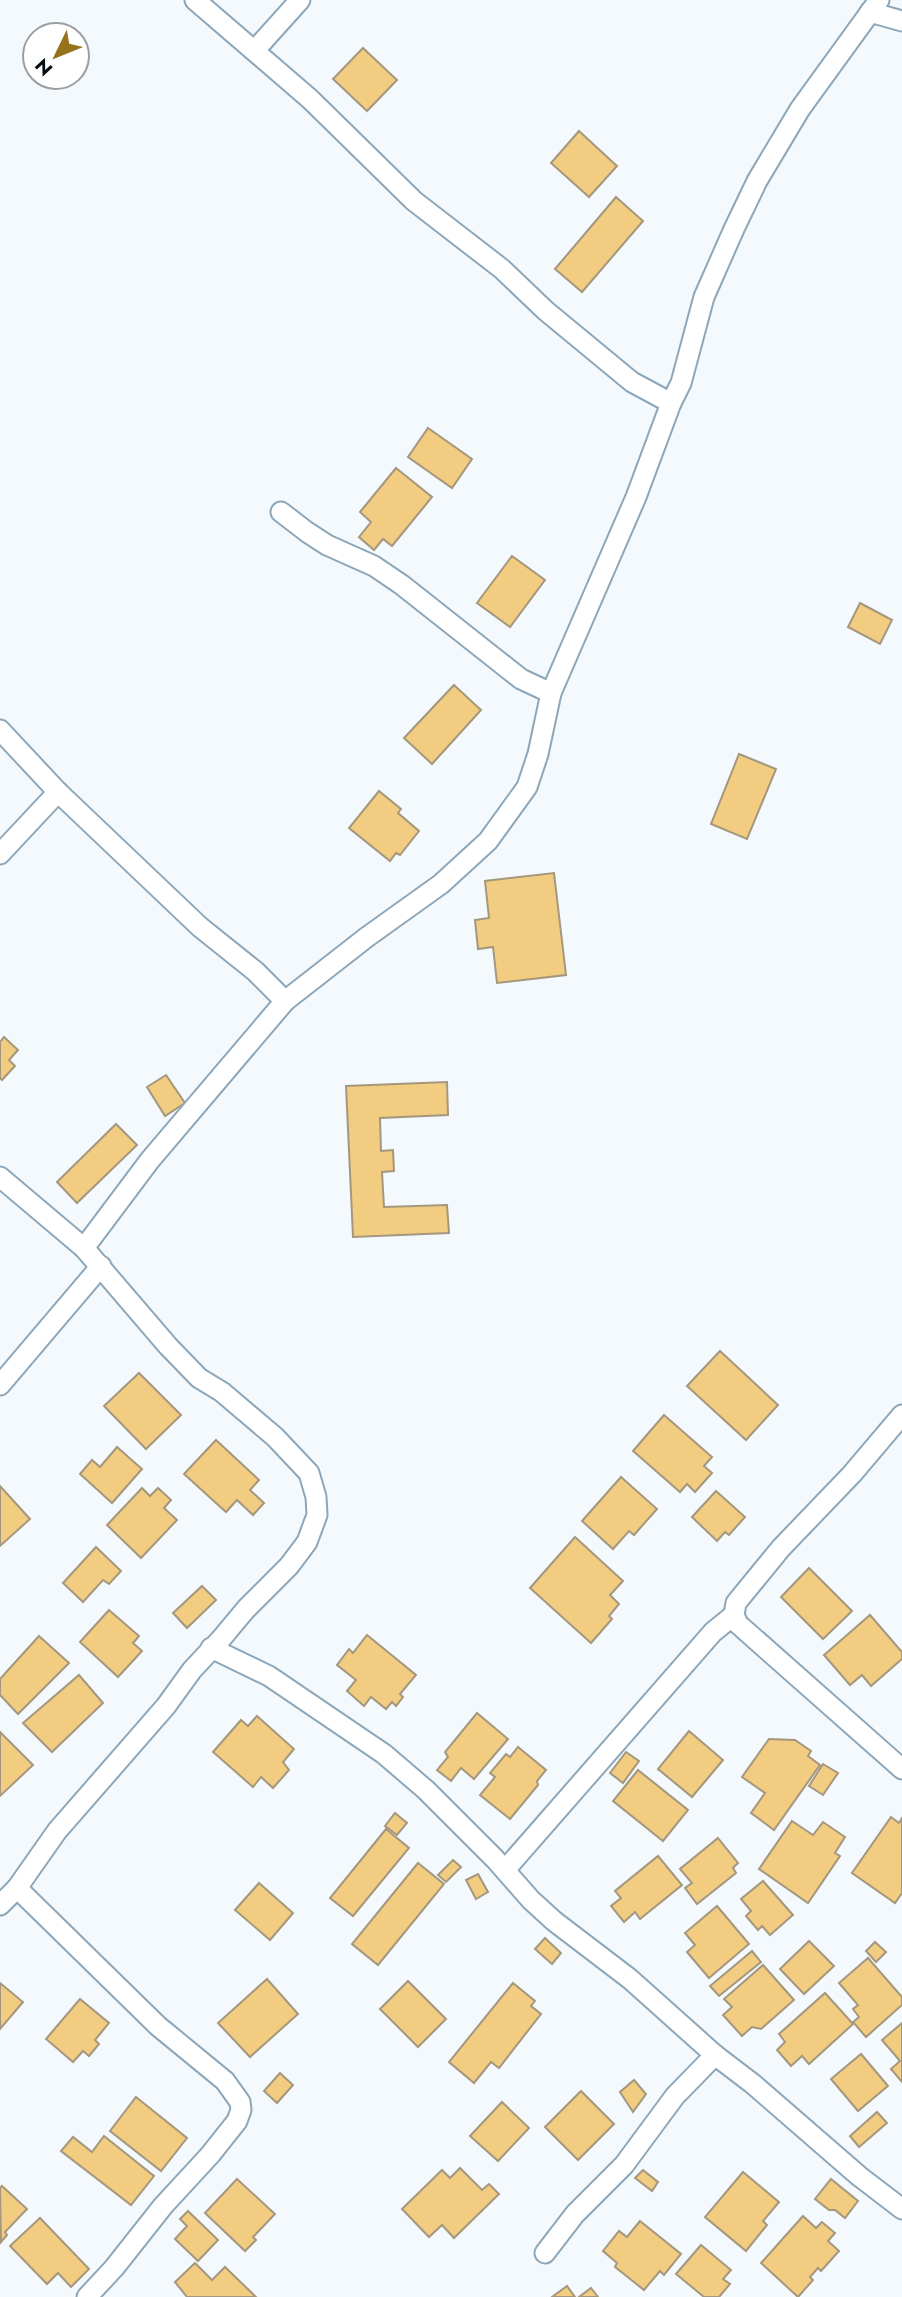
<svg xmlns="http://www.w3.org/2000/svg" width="902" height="2297" viewBox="0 0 902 2297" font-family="Jost,sans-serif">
  <rect width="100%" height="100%" fill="#f4f9fd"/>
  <g fill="#f2cd81" stroke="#a4977d" stroke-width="2">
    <polygon points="363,48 397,80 367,111 333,79"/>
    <polygon points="579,131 617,166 589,197 551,163"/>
    <polygon points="616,197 643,221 582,292 555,269"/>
    <polygon points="428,428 472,459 452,488 408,457"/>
    <polygon points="396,468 432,497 392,546 383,539 374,550 359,537 371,522 360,512"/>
    <polygon points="512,556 545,580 510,627 477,603"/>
    <polygon points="860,603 892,620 880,644 848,627"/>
    <polygon points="454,685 481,710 432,764 404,738"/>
    <polygon points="739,754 776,769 747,839 711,824"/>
    <polygon points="379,791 401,809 398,813 419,831 400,855 396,853 390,861 349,828"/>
    <polygon points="554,873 566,975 497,983 493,947 478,949 475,920 489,918 485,881"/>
    <polygon points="4,1037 18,1050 9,1060 15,1066 2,1080 0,1078 0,1042"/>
    <polygon points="166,1075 185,1103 165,1116 147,1087"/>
    <polygon points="447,1082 448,1115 380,1118 381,1151 393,1150 394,1171 382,1172 384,1207 447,1205 449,1233 353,1237 346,1086"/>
    <polygon points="116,1124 137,1145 77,1203 57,1182"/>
    <polygon points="720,1351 778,1405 746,1440 687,1386"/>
    <polygon points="139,1373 181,1415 146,1449 104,1406"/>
    <polygon points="664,1415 712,1457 704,1466 712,1473 695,1492 687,1484 680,1492 633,1451"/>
    <polygon points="216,1440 259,1480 250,1490 264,1503 253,1515 237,1500 226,1512 184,1474"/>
    <polygon points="117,1447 142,1469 112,1503 80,1474 92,1460 100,1467"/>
    <polygon points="621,1477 657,1509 634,1535 629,1531 613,1549 582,1521"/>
    <polygon points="0,1486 30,1519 0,1546"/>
    <polygon points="142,1488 150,1496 158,1488 171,1500 164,1508 177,1520 141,1558 107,1525"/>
    <polygon points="716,1491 745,1517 729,1535 725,1532 717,1541 692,1517"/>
    <polygon points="575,1537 623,1581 610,1595 619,1604 609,1616 612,1619 591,1643 530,1588"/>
    <polygon points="96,1547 121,1571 109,1584 103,1580 83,1602 63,1583"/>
    <polygon points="809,1568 852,1611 823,1639 781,1597"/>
    <polygon points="202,1586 216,1600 187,1628 173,1613"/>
    <polygon points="109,1610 139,1636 133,1643 142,1651 118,1677 80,1642"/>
    <polygon points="870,1615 902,1652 902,1659 871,1686 862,1675 850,1685 824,1655"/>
    <polygon points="367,1635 416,1675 400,1694 403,1697 396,1706 392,1702 386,1709 371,1697 364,1706 347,1691 356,1680 337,1665 349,1649 353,1653"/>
    <polygon points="39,1636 69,1663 18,1714 0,1695 0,1679"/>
    <polygon points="79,1675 103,1703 52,1752 23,1723"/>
    <polygon points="477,1713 508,1739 474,1779 461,1768 451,1781 437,1770 448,1757 445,1752"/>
    <polygon points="257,1716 294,1749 283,1762 289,1770 273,1788 261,1777 253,1787 213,1752 241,1720 248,1726"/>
    <polygon points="689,1731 723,1760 692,1797 658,1769"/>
    <polygon points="0,1732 33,1765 0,1796"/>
    <polygon points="769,1739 795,1740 811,1751 808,1756 820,1765 774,1830 751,1813 765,1793 742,1777"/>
    <polygon points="518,1747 546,1770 537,1781 538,1785 510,1819 480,1795 495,1777 490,1773 506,1754 510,1757"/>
    <polygon points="626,1752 639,1761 623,1783 610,1773"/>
    <polygon points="823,1764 838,1773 823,1795 809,1786"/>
    <polygon points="638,1770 688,1810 663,1841 613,1801"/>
    <polygon points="395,1813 407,1823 397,1835 385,1826"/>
    <polygon points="891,1817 899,1823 902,1818 902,1893 895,1903 852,1873"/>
    <polygon points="792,1821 813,1835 823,1822 845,1837 835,1853 840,1856 808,1903 759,1869"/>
    <polygon points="386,1829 409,1848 353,1916 330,1898"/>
    <polygon points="718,1838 738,1863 733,1868 736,1873 697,1904 685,1888 692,1883 680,1869"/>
    <polygon points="658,1856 682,1885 640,1919 635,1912 624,1922 611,1906 621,1898 615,1891"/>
    <polygon points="453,1860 461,1867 446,1882 438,1875"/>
    <polygon points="418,1863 444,1884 378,1965 352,1944"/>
    <polygon points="478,1874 488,1892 476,1899 466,1880"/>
    <polygon points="763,1881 793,1915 770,1935 762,1926 758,1930 746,1916 751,1911 741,1899"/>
    <polygon points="259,1883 293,1913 270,1940 235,1910"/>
    <polygon points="717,1906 749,1944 709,1978 687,1952 695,1945 685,1933"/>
    <polygon points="545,1938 561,1953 552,1964 535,1949"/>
    <polygon points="809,1941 834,1966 804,1994 780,1969"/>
    <polygon points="875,1942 886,1952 876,1962 866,1951"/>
    <polygon points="752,1951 761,1962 719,1996 710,1986"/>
    <polygon points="868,1958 902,1997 902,2005 866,2037 853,2022 859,2017 853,2009 858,2005 839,1983"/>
    <polygon points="763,1965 794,2000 761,2029 752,2027 742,2036 723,2015 732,2007 724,1999"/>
    <polygon points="267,1979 298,2014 250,2057 218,2023"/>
    <polygon points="408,1981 446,2019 418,2047 380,2009"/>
    <polygon points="0,1983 23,2002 0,2029"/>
    <polygon points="513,1983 535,2001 531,2006 541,2014 499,2068 491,2062 474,2083 449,2062"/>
    <polygon points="825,1993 853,2024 809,2064 802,2056 791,2066 777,2050 785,2042 779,2034"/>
    <polygon points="80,1999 109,2023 95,2040 99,2044 89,2056 83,2051 73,2062 46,2039"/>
    <polygon points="902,2023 902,2082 891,2069 900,2061 882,2040"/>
    <polygon points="861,2054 888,2086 858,2111 831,2079"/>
    <polygon points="280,2073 293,2085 277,2103 264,2091"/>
    <polygon points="634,2080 646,2094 633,2112 620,2092"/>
    <polygon points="581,2091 614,2124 578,2160 545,2127"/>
    <polygon points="136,2097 187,2138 161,2171 110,2131"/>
    <polygon points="502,2102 529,2128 498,2161 470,2136"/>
    <polygon points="877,2112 887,2123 859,2147 850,2136"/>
    <polygon points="104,2136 154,2176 131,2205 61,2151 73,2137 92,2152"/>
    <polygon points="460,2168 482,2190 489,2184 499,2194 454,2238 442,2225 429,2237 402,2209 442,2170 450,2178"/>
    <polygon points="643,2170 658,2182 652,2191 635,2178"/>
    <polygon points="743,2172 779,2202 763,2221 767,2225 746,2251 705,2217"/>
    <polygon points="237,2179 275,2214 253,2237 256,2240 245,2251 205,2213"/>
    <polygon points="831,2179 858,2201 845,2218 835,2210 829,2210 815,2199"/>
    <polygon points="2,2186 27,2209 5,2232 7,2235 1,2242 0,2188"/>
    <polygon points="188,2211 218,2240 198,2261 175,2239 187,2226 180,2219"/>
    <polygon points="803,2216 816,2228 822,2222 835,2233 828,2241 839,2251 821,2271 818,2268 810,2277 813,2280 798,2297 761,2263"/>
    <polygon points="40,2218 89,2269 71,2287 58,2273 47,2284 10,2246"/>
    <polygon points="640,2221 681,2254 664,2275 660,2271 644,2290 615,2267 617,2263 603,2251 619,2231 627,2237"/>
    <polygon points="701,2245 731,2270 723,2279 730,2284 719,2297 704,2297 676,2274"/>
    <polygon points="195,2263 212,2280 225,2267 256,2297 187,2297 175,2282"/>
    <polygon points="567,2286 575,2297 552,2297"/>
    <polygon points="591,2288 598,2297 579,2297"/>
  </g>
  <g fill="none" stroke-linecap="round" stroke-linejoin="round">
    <g stroke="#8da7ba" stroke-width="23">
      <g id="street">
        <polyline points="195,0 310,99 414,201 502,269 546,311 632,382 671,403"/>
        <polyline points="870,12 902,21"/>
        <polyline points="255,50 300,0"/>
        <polyline points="281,512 307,532 327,545 374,566 402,585 521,679 551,693"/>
        <polyline points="0,730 58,792 200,927 255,971 285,1001 150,1160 84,1248"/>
        <polyline points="0,854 58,792"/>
        <polyline points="285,1001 367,937 441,884 488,841 527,787 538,754 551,693 636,497 671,403 681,383 704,297 734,229 757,181 800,109 879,0"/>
        <polyline points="0,1177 84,1248 168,1346 199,1378 222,1392 275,1437 309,1473 316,1497 317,1515 307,1542 289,1566 246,1609 221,1639 192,1670 166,1706 57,1831 17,1888 0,1905"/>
        <polyline points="0,1385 101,1266"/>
        <polyline points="902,1415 852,1474 781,1548 736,1603 734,1615 738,1624 902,1769"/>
        <polyline points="211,1648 269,1676 384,1754 426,1790 495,1859 531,1900 554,1921 630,1979 715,2055"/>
        <polyline points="505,1870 713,1632 734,1615"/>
        <polyline points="17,1888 158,2026 225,2081 240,2102 241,2110 237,2121 210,2155 163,2206 114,2268 87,2297"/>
        <polyline points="545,2253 575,2214 624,2165 675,2096 715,2055 753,2084 859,2176 902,2209"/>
      </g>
    </g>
    <use href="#street" stroke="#fff" stroke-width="19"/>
  </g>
  <g transform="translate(56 56) rotate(227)"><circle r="33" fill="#ffffff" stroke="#9b9fa1" stroke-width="2"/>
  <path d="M0-5L12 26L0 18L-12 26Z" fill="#96721b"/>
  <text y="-10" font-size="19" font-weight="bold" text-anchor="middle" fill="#050e14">N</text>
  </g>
</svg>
